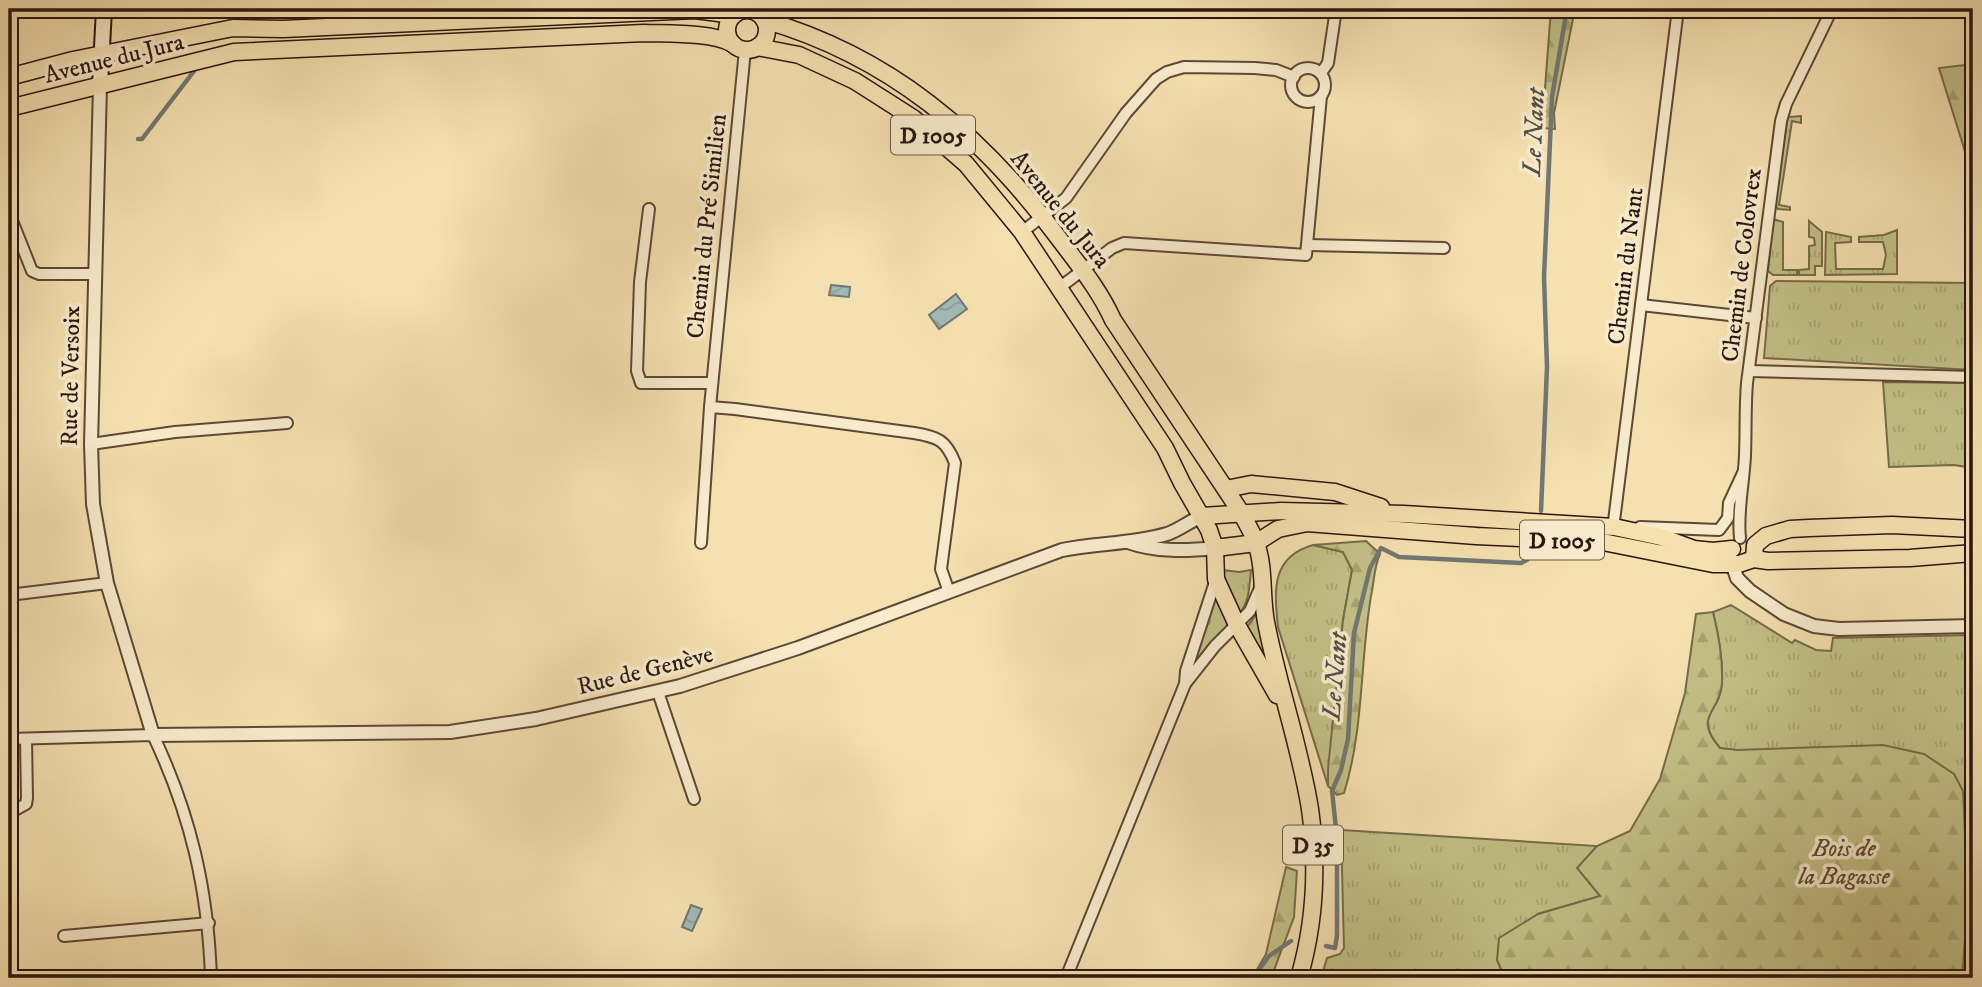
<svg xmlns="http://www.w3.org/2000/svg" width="1982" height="987" viewBox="0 0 1982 987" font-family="'IM FELL DW Pica',serif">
  <defs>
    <pattern id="grass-tufts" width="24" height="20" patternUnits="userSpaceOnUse" patternTransform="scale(1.75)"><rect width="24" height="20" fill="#c2c086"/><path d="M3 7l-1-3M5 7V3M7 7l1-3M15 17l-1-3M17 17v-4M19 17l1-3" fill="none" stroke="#a7a472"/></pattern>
    <pattern id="forest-firs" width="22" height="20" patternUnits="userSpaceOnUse" patternTransform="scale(1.75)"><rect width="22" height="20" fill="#c2c086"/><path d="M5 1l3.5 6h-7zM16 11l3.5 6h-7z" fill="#a7a472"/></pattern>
    <pattern id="water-waves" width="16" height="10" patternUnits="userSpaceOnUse" patternTransform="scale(1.75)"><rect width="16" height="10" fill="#a1bab7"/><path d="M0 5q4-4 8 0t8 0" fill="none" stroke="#8b9f9c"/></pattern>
  </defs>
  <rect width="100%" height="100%" fill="#f5e0b0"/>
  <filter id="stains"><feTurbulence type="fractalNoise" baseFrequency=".00286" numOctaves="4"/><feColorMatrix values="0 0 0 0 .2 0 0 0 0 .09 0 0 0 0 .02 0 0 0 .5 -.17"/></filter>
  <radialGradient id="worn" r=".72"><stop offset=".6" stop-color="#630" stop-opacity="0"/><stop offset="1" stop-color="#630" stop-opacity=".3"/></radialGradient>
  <g fill="url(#grass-tufts)" stroke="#766b49" stroke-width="2">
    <polygon points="1801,116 1801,123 1792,121 1779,205 1790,207 1790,210 1778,209 1775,206 1787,120 1789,117"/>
    <polygon points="1773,219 1783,222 1783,270 1797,270 1797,275 1773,275 1768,271"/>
    <polygon points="1809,221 1822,232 1822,266 1815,266 1815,275 1799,275 1799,270 1809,269 1809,246 1815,245 1814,238 1809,237"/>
    <polygon points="1897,230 1897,274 1825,275 1826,232 1851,237 1851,242 1835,243 1836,269 1883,269 1886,255 1883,242 1859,242 1859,237 1884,235"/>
    <polygon points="1776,281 1973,283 1973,370 1764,358 1770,286"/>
    <polygon points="1883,382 1973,383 1973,468 1954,465 1889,467"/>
    <path d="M1313,545L1343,552L1352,570L1343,620L1328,786L1278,627C1274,590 1271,557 1313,545Z"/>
    <path d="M1223,570L1239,572L1251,570C1249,588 1250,600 1239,615L1224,582Z"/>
    <polygon points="1216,594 1231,624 1207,647 1190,669"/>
    <path d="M1731,605L1792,643L1795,640L1816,650L1831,651L1833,638L1973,635V978H1961L1968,901L1965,848L1737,750L1720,748C1692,715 1720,714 1722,683C1723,658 1719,636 1713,612Z"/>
    <polygon points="1258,612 1265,657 1247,627"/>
    <polygon points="1341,830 1597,846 1578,868 1601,896 1538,914 1497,960 1505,978 1321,978 1327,958 1340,954 1344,948"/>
  </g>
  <g fill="url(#forest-firs)" stroke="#766b49" stroke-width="2">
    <polygon points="1551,9 1575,9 1554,113 1555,129 1542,128"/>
    <polygon points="1973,64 1973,177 1939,68"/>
    <path d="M1366,541L1380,554C1374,566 1374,583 1371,596C1360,661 1364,729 1344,793L1337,795L1328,786V769L1343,620L1352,570L1343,552L1313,545Z"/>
    <path d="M1713,612C1719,636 1723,658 1722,683C1720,714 1692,715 1720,748L1737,750L1883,745L1924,754L1954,774L1963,791L1968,901L1962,978H1505L1497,960L1499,938L1538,914L1600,896L1577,868L1597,846L1630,831L1660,779L1685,693L1696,614Z"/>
    <polygon points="1286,867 1297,871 1294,917 1271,978 1252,978 1266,954"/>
  </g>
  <g fill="url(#water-waves)" stroke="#717873" stroke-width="2">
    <polygon points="831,285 850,287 849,297 829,295"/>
    <polygon points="956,294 967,309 939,329 929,315"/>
    <polygon points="691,905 702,909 692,931 682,927"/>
  </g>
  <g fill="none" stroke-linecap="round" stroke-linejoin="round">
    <g stroke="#717873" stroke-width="4.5">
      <polyline points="138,139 142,139 194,71"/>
      <polyline points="1541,511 1547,367 1544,277 1552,97 1567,9"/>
      <polyline points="1326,946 1335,948 1337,936 1337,838 1332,791 1341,770 1348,739 1354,633 1370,568 1381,548 1399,557 1521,563 1527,560"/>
      <polyline points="1253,978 1269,956 1291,941"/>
    </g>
    <g stroke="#5c4835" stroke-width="14">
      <g id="minor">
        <circle cx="1308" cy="85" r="17"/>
        <polyline points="1321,73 1328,63 1336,9"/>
        <polyline points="649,209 640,282 637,371 641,383 712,383"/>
        <polyline points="9,213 32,271 39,274 94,274"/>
        <polyline points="1022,232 1066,198 1126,113 1156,79 1167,72 1184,67 1255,68 1276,70 1294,77"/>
        <polyline points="1308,245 1444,248"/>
        <polyline points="1059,288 1112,248 1124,243 1306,255 1321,96"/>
        <polyline points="1641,305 1756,318"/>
        <polyline points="1749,371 1973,377"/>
        <path d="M710,407L735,409L914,433C938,437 946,440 955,463L941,569L949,592"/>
        <polyline points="91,444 175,432 287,423"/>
        <polyline points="1617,527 1614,527 1614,521 1678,9"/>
        <polyline points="1640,527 1719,530 1728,518 1729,503 1743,473"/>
        <path d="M1740,538C1737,510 1744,483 1745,455C1746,431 1745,407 1747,383L1781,121L1786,104L1832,9"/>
        <polyline points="701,543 710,407 745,50"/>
        <polyline points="1216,579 1186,671 1185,684 1215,646 1250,611 1260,588"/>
        <polyline points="9,595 107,583"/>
        <polyline points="658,692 694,799"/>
        <path d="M9,739L153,735C191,815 208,890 211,978"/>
        <polyline points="17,809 26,804 27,798 26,739"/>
        <polyline points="64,936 209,923"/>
        <polyline points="1066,978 1185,684"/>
      </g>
    </g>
    <g stroke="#5c4835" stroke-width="16">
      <g id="tertiary">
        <path d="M100,85L91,444L93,504L107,583L153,735L450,732L536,719L680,686L798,648L1062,550C1096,543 1133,544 1167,534C1179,530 1190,521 1202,516"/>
        <path d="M1128,542C1156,552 1186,551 1215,548"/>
        <polyline points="1732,563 1737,578 1750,591 1784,614 1814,626 1839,629 1973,626"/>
      </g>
    </g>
    <g stroke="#29160c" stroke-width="18">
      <polyline id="secondary" points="100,85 104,9"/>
    </g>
    <g stroke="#29160c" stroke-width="19">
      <g id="primary">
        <circle cx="747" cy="30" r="20"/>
        <path d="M764,20C889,56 981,134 1057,236C1078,264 1099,289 1113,320L1242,514C1246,523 1253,533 1256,543C1265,568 1261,596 1266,622C1278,685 1300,746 1310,809C1318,866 1315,923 1299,978"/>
        <polyline points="757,47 799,55 855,81 913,118 966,164 1022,232 1165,448 1182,483 1209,530 1215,548 1216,579 1237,625 1277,695"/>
        <polyline points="9,77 73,60 233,28 283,29 695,10 734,15"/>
        <path d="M9,108L234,52L644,33C668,34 712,32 733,44"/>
        <polyline points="1226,489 1251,484 1335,492 1381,507"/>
        <polyline points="1202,516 1281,511 1404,514 1614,527 1661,537 1694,549 1713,551 1732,549"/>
        <polyline points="1215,548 1256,543 1278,529 1307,523 1476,536 1603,542 1713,564 1739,564 1754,559 1768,561 1910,558 1973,553"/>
        <polyline points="1754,559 1755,545 1766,536 1790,529 1809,528 1892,525 1973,529"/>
      </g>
    </g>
    <use href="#minor" stroke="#f8ebcc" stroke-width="10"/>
    <use href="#tertiary" stroke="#f8ebcc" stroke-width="12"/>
    <use href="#secondary" stroke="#f8ebcc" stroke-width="14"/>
    <use href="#primary" stroke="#f5e0b0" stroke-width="16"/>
  </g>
  <g text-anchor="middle" stroke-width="7" stroke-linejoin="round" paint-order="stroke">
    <g fill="#f8ebcc" stroke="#675646" stroke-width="2">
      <rect x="891" y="115.5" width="84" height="39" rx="5"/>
      <rect x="1520" y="520.5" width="84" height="39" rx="5"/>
      <rect x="1283" y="825.5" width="60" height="39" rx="5"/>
    </g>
    <g font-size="23" font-weight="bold" fill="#29160c">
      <text x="933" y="143">D 1005</text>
      <text x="1562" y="548">D 1005</text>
      <text x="1313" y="853">D 35</text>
    </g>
    <g font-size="24" fill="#29160c" stroke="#f8ebcc">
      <text transform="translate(114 58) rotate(-14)" y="8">Avenue du Jura</text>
      <text transform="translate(1061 209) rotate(51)" y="8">Avenue du Jura</text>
      <text transform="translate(706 226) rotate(-84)" y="8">Chemin du Pré Similien</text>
      <text transform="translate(1741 265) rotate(-83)" y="8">Chemin de Colovrex</text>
      <text transform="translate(1625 266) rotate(-83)" y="8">Chemin du Nant</text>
      <text transform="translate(70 376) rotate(-89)" y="8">Rue de Versoix</text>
      <text transform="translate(645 670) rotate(-14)" y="8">Rue de Genève</text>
    </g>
    <g font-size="24" font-style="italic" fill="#574931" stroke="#f8ebcc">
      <text x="1844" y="856">Bois de<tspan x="1844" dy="28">la Bagasse</tspan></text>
    </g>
    <g font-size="26" font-style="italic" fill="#534f48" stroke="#f8ebcc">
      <text transform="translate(1533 132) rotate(-87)" y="9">Le Nant</text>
      <text transform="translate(1334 676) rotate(-85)" y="9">Le Nant</text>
    </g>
  </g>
  <rect width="1982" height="987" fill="none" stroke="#f5e0b0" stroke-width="35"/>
  <rect x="10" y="10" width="1961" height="966" fill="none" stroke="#29160c" stroke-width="3.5"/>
  <rect x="18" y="18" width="1947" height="952" fill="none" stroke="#29160c" stroke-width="2"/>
  <rect width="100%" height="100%" filter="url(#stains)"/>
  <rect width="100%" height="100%" fill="url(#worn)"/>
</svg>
